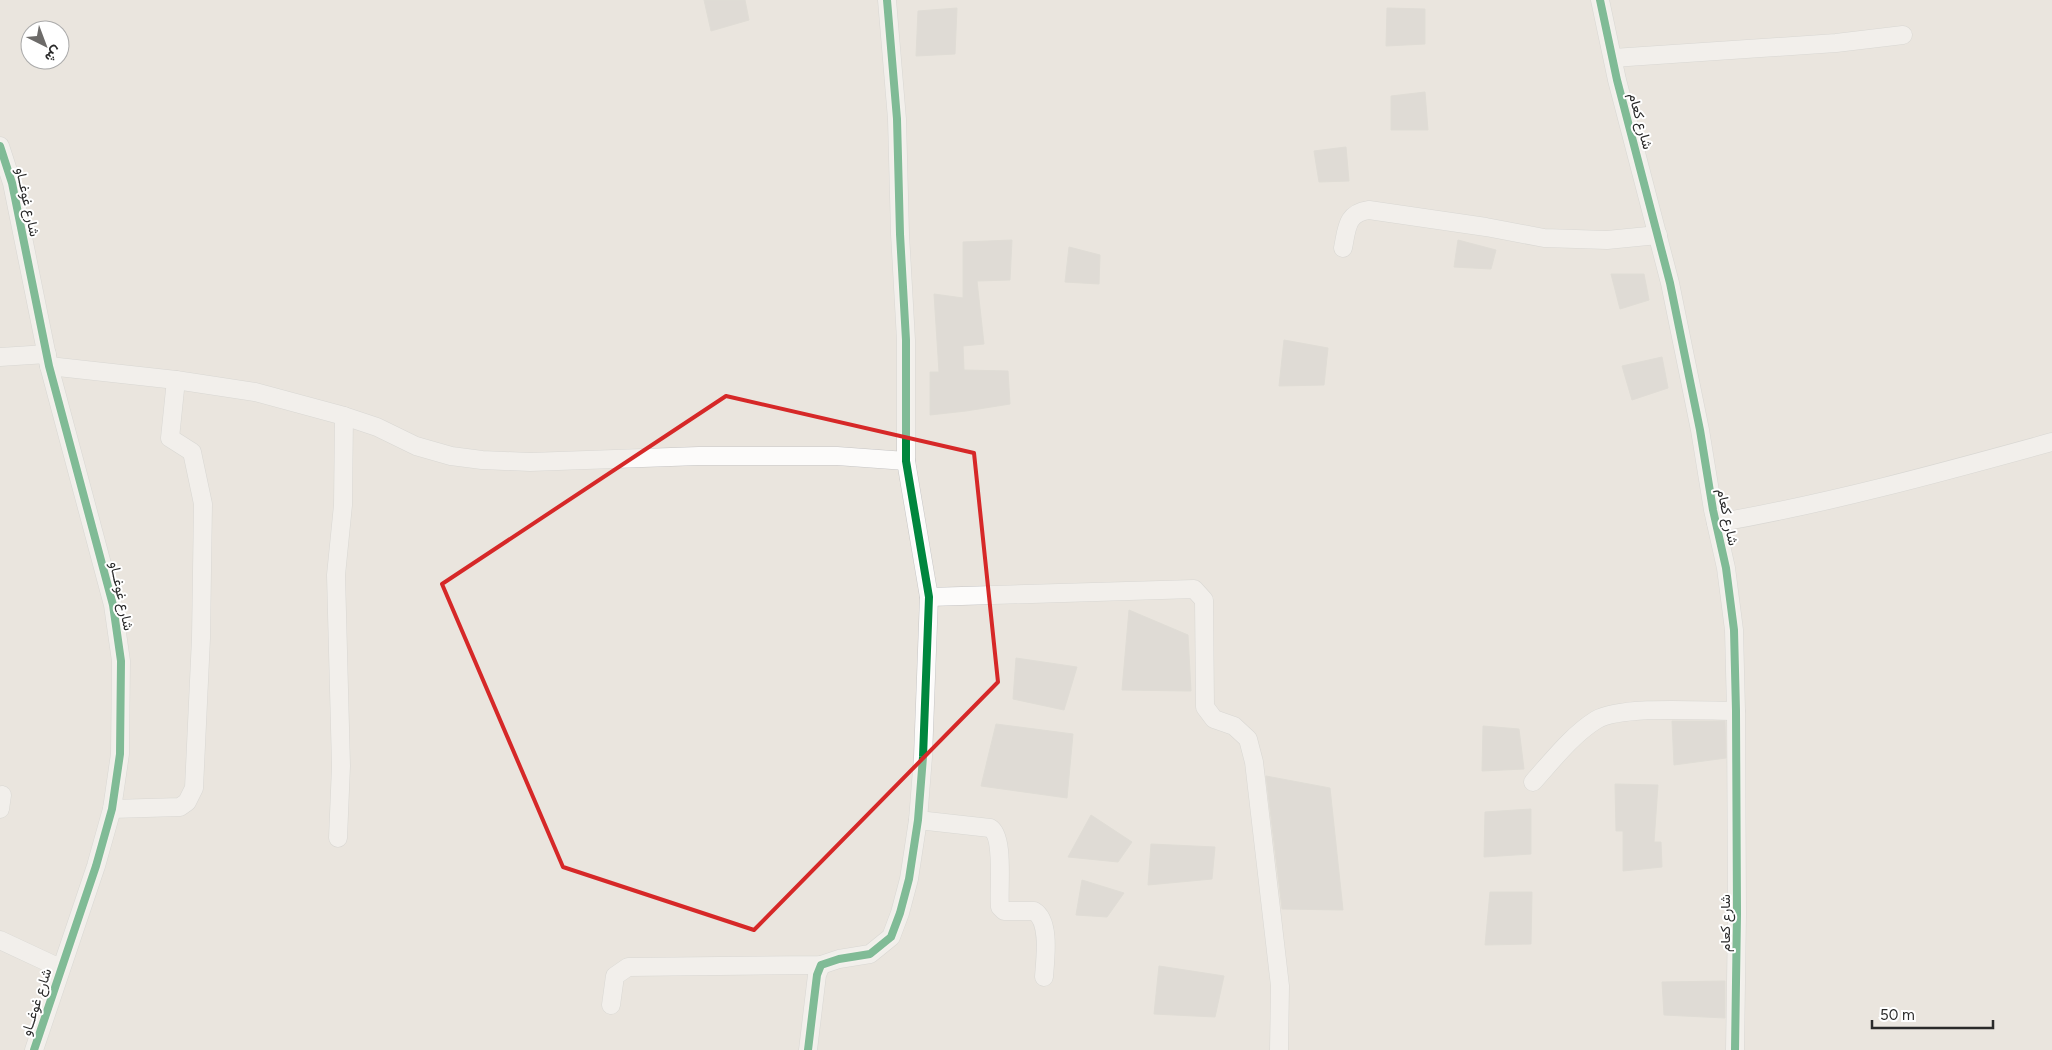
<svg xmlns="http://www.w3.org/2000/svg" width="2052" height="1050" viewBox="0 0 2052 1050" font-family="Figtree,Vazirmatn,sans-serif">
  <rect width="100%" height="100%" fill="#eae5de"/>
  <g fill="#d2cfca" stroke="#d4d1cb">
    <polygon points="704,0 745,0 749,20 711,31"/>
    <polygon points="957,8 955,54 916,56 918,11"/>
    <polygon points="1387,8 1425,9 1425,44 1386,46"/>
    <polygon points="1425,92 1428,130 1391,130 1391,96"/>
    <polygon points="1346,147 1349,181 1319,182 1314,151"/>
    <polygon points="1012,240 1010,280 977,281 984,344 963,346 964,370 1008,371 1010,404 966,411 930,415 930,372 939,372 934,294 963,298 963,242"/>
    <polygon points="1458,240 1496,250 1491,269 1454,267"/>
    <polygon points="1069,247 1100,255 1099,284 1065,282"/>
    <polygon points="1611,274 1644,274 1649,300 1620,309"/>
    <polygon points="1284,340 1328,348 1324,385 1279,386"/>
    <polygon points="1662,357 1668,388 1632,400 1622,366"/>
    <polygon points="1129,610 1188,635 1191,691 1122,690"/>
    <polygon points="1016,658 1077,667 1064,710 1013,699"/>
    <polygon points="1672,721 1725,721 1726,758 1674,765"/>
    <polygon points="996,724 1073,734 1067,798 981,786"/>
    <polygon points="1483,726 1519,729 1524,769 1482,771"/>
    <polygon points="1266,776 1330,788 1343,910 1282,909"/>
    <polygon points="1615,784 1658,785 1654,842 1661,842 1662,867 1623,871 1623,831 1616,831"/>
    <polygon points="1531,809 1531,854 1484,857 1485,812"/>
    <polygon points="1091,815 1132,842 1118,862 1068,857"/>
    <polygon points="1151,844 1215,847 1212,879 1148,885"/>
    <polygon points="1082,880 1124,893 1107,917 1076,915"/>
    <polygon points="1490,892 1532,892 1531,944 1485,945"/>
    <polygon points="1159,966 1224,976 1215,1017 1154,1014"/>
    <polygon points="1725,981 1725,1018 1664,1015 1662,982"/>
  </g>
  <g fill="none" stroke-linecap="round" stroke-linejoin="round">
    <g stroke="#c6c5c5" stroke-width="19">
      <g id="minor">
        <polyline points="1600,0 1617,80 1670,283 1700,430 1713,510 1726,568 1734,630 1736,711 1737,914 1735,1050"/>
        <polyline points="1613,58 1836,43 1903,35"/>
        <polyline points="0,146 12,183 49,366 113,605 121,661 120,754 112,809 96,866 34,1050"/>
        <path d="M1343,248C1347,229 1346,213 1369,210L1486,227L1544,238L1607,240L1658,235"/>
        <polyline points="0,357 47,354"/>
        <polyline points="49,366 176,380 255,392 344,416 377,427 416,446 451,456 482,460 530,462 699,456 837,456 906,461"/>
        <path d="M1716,523C1830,503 1940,473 2052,442"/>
        <polyline points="929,597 1194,589 1204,600 1205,707 1214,719 1234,726 1248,739 1254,762 1280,986 1279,1050"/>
        <path d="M1533,782C1552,761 1572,735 1596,720C1621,705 1704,711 1736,711"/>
        <polyline points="0,809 2,795"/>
        <polyline points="112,809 180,807 187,802 194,788 201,638 203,504 192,452 170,438 176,380"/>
        <path d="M918,820L990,828C1005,836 998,891 1000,907L1004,911H1034C1051,921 1045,960 1044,977"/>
        <polyline points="338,838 341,766 336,575 343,505 344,416"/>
        <polyline points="0,940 60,968"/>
        <polyline points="611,1005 615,976 628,967 821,965 839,959 870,954 891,937 900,913 909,879 918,820 923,757 929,597 906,461 906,340 900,234 897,119 887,0"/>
        <polyline points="808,1050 817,975 821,965"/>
      </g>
    </g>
    <use href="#minor" stroke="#fcfbfa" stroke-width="18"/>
    <g stroke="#fff" stroke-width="11">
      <g id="cycleway">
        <polyline points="1600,0 1617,80 1670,283 1700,430 1713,510 1726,568 1734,630 1736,711 1737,914 1735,1050"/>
        <polyline points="0,146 12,183 49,366 113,605 121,661 120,754 112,809 96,866 34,1050"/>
        <polyline points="808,1050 817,975 821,965 839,959 870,954 891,937 900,913 909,879 918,820 923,757 929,597 906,461 906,340 900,234 897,119 887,0"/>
      </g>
    </g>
    <use href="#cycleway" stroke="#00873e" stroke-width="8"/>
  </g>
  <path d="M0 0H2052V1050H0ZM726,396L974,453L998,682L754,930L563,867L442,584Z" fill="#eae5de" fill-opacity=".55" fill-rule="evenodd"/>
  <path fill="none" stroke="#d62828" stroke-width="4" stroke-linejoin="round" d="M726,396L974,453L998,682L754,930L563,867L442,584Z"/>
  <g text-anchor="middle" stroke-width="4" stroke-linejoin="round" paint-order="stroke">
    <g font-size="14" fill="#2a2a2a" stroke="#fff">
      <text transform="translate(1641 121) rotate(75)" y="5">شارع كعام</text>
      <text transform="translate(28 202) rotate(78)" y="5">شارع غوغــاو</text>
      <text transform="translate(1728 517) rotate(78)" y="5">شارع كعام</text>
      <text transform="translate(122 596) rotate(78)" y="5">شارع غوغــاو</text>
      <text transform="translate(1725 923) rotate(-90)" y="5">شارع كعام</text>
      <text transform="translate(36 1002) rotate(-72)" y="5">شارع غوغــاو</text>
    </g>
  </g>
  <g transform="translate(45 45) rotate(138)"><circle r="24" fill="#ffffff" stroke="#aaaaaa"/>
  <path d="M0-4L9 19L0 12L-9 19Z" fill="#6d6b69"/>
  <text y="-8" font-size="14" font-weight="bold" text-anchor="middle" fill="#2a2a2a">ش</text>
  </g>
  <path d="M1872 1020v8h121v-8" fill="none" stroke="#2a2a2a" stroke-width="2.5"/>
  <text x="1880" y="1020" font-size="15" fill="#2a2a2a" stroke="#ffffff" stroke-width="4" paint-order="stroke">50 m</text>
</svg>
